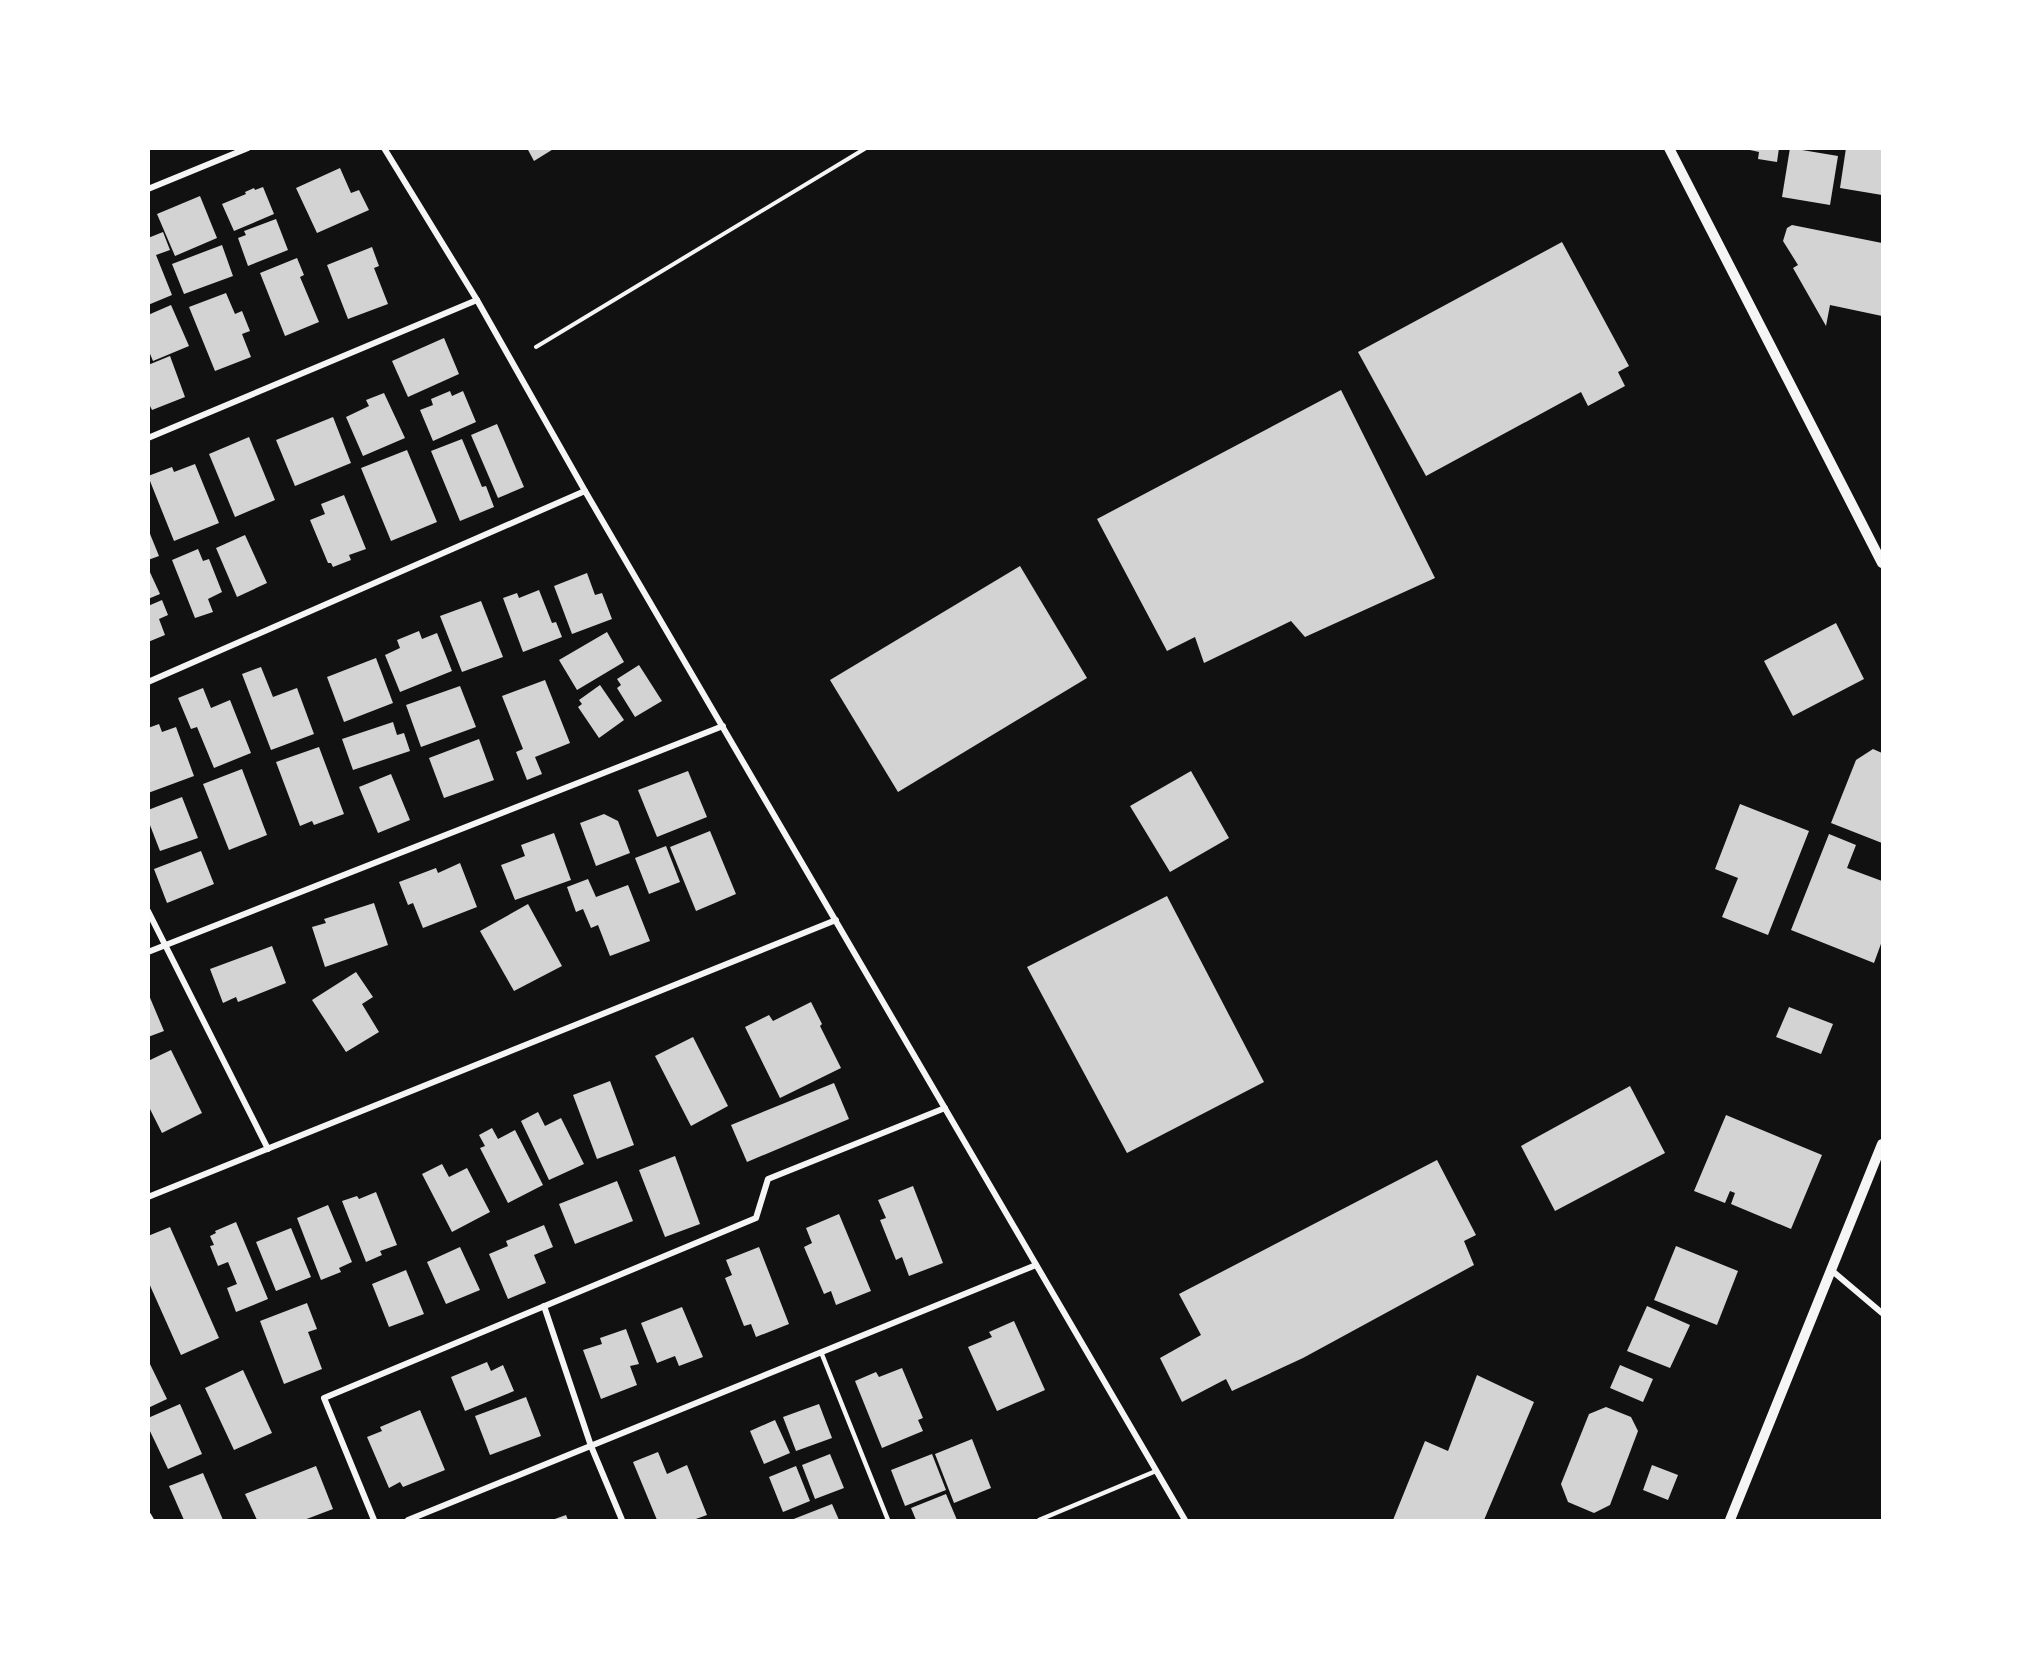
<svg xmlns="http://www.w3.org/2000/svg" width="2031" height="1669" viewBox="0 0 2031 1669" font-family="Quicksand,sans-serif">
  <rect width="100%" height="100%" fill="#111"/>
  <g fill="#d3d3d3">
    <polygon points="527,148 555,148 534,161"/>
    <polygon points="1741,148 1779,148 1777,162 1758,159 1759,152"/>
    <polygon points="1790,148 1838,156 1830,205 1782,197"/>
    <polygon points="1846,148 1882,150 1882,195 1840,188"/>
    <polygon points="340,168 351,193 359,190 369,210 317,233 296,188"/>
    <polygon points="263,187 274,214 234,231 222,204 246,194 245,192 254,188 255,190"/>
    <polygon points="200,196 217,238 175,256 157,214"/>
    <polygon points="276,219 288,250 248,266 238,238 246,235 244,231"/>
    <polygon points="1792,225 1882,243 1882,316 1830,305 1826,326 1793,268 1798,265 1783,241 1787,228"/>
    <polygon points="163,232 170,250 156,255 172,295 148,305 148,238"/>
    <polygon points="1562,242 1629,366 1618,372 1625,386 1588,406 1581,392 1426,476 1358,352"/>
    <polygon points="222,245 233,276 184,294 172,264"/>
    <polygon points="372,247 379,266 374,268 388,304 348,319 327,265"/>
    <polygon points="297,258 304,275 300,277 319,322 285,336 260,273"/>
    <polygon points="226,293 235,314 242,311 250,331 242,334 251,357 215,371 189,307"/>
    <polygon points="171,305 189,346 153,361 148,349 148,315"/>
    <polygon points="444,338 459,374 408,397 392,361"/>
    <polygon points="170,356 185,397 152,410 148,402 148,365"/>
    <polygon points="1341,390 1435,578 1305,637 1291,621 1204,663 1195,637 1167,651 1097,519"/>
    <polygon points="450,391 452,396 463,391 476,422 433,441 420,410 433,405 431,399"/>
    <polygon points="384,393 405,438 363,456 346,417 369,406 366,400"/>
    <polygon points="333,417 351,463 295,486 276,440"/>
    <polygon points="497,424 524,487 498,498 471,435"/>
    <polygon points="249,437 275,500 235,517 209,454"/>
    <polygon points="462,439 482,487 486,486 494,507 460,521 431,451"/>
    <polygon points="407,450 437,522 391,541 361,468"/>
    <polygon points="195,464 219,523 174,541 148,476 172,467 174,472"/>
    <polygon points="344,495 366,549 349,555 351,560 333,567 331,563 328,563 310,520 325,514 321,504"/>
    <polygon points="148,529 159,556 148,560"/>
    <polygon points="245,535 267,583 237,597 216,548"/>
    <polygon points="198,549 203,561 209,559 222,592 208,599 213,612 195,618 172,560"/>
    <polygon points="1020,566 1087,678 898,792 830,680"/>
    <polygon points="148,568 160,594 148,599"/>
    <polygon points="587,573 595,595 602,593 612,619 572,634 554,586"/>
    <polygon points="539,590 552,623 556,622 562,637 523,652 503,598 517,593 519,598"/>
    <polygon points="162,600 168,615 159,619 165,635 148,642 148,606"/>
    <polygon points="481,601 503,657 462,672 440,616"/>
    <polygon points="1836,623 1864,679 1793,716 1764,661"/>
    <polygon points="419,631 422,639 437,633 452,671 400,692 385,655 400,648 397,640"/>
    <polygon points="607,632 624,662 577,690 559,660"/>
    <polygon points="376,658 393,703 344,722 327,677"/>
    <polygon points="639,665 662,701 635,717 617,688 621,685 617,679"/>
    <polygon points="261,667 273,697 297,688 314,734 271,750 242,674"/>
    <polygon points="545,680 570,743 535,757 542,774 527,780 516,752 523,749 502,696"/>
    <polygon points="600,685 624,720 599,738 578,707 582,704 579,700"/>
    <polygon points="460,686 476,727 421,747 406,705"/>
    <polygon points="203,688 211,708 230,700 251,753 214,768 197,727 191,729 178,698"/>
    <polygon points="393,722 397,735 404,733 410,751 353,770 342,739"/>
    <polygon points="159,724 162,732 176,727 194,776 148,793 148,728"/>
    <polygon points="479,739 494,780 444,798 429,758"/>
    <polygon points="319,747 344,814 314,825 312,821 300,826 276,762"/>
    <polygon points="1873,749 1882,753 1882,843 1831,823 1856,760"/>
    <polygon points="242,769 267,835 229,850 203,784"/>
    <polygon points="688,771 707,817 657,837 638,790"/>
    <polygon points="1191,771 1229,838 1170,872 1130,806"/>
    <polygon points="391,774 410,820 378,833 359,787"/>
    <polygon points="182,797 198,838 160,851 148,820 148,810"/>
    <polygon points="1740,804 1809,831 1768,935 1722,917 1738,878 1715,869"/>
    <polygon points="604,814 618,821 630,853 596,866 580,823"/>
    <polygon points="710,831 736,894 696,911 670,847"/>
    <polygon points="554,833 571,880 515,900 501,865 525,856 521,845"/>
    <polygon points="1829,834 1856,845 1847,868 1882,881 1882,941 1874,963 1791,930"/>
    <polygon points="666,846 680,882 649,894 635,858"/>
    <polygon points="201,851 214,884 167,903 154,869"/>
    <polygon points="460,863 477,907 423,928 413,903 408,905 399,882 436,868 438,873"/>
    <polygon points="588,879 596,897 628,885 650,941 610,956 598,925 591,928 583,909 576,912 567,887"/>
    <polygon points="1167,896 1264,1082 1127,1153 1027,967"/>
    <polygon points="374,903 388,945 325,967 312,927 326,923 324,919"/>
    <polygon points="528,904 562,966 514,991 480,931"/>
    <polygon points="272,946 286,983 238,1002 236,997 223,1003 210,969"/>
    <polygon points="356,972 373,997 362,1004 379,1032 346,1052 312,1000"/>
    <polygon points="148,993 164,1031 148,1037"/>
    <polygon points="811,1002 822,1024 820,1026 841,1068 780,1098 745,1027 769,1015 773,1021"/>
    <polygon points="1789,1007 1833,1024 1821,1054 1776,1037"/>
    <polygon points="693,1037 728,1106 691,1126 655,1056"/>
    <polygon points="171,1050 202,1113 162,1133 148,1105 148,1061"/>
    <polygon points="610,1081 634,1145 597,1159 573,1095"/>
    <polygon points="834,1083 849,1119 747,1162 731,1125"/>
    <polygon points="1630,1086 1665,1153 1555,1211 1521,1146"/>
    <polygon points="538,1112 545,1126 561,1118 584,1164 549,1180 521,1121"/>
    <polygon points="1726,1115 1822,1155 1791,1229 1731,1204 1735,1193 1730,1191 1725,1203 1694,1191"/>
    <polygon points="492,1128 498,1139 515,1130 543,1185 508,1203 480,1148 485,1146 479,1135"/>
    <polygon points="675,1156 700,1224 665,1237 639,1170"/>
    <polygon points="1437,1160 1476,1235 1464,1241 1474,1265 1303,1358 1232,1391 1226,1379 1182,1402 1160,1358 1201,1335 1179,1294"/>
    <polygon points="442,1164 449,1177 467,1168 490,1212 452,1232 422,1174"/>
    <polygon points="617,1181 633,1221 575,1244 559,1204"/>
    <polygon points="913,1186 943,1263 909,1276 902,1257 896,1260 880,1220 886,1218 878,1200"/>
    <polygon points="376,1192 397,1245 380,1251 382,1255 366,1262 342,1201 357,1196 359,1199"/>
    <polygon points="328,1205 352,1262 339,1268 341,1272 321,1280 297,1218"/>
    <polygon points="839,1214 871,1291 836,1305 831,1291 824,1294 804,1247 812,1243 806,1228"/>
    <polygon points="236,1222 268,1299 236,1312 227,1288 237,1284 228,1262 218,1266 210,1246 214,1245 210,1236 216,1233 215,1231"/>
    <polygon points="544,1225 553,1247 534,1255 546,1283 508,1299 489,1254 508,1246 506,1241"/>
    <polygon points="170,1227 219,1338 181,1355 148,1281 148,1236"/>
    <polygon points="291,1228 311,1277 276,1291 256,1242"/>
    <polygon points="1676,1246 1738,1271 1717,1325 1654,1300"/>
    <polygon points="460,1247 480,1290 446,1304 427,1262"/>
    <polygon points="759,1247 789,1324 756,1337 751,1324 744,1326 725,1278 732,1275 726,1260"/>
    <polygon points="406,1270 424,1314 389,1327 372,1284"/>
    <polygon points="307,1303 317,1329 308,1332 322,1369 284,1384 260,1321"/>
    <polygon points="1647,1306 1690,1325 1670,1368 1627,1351"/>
    <polygon points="682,1307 703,1357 679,1366 675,1356 657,1363 641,1323"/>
    <polygon points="1014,1321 1045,1390 997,1411 968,1347 992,1337 989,1332"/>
    <polygon points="626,1329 639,1364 630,1366 637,1385 601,1399 583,1350 602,1344 600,1338"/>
    <polygon points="148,1360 167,1399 148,1408"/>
    <polygon points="487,1362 491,1371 503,1365 514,1391 465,1411 451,1377"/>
    <polygon points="1620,1365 1653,1379 1643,1402 1610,1388"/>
    <polygon points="902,1368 923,1418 918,1420 923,1431 882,1448 855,1381 876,1372 879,1377"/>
    <polygon points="243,1370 272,1433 234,1450 205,1388"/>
    <polygon points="1477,1375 1534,1402 1484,1520 1393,1520 1425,1441 1448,1451"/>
    <polygon points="526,1397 541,1436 490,1455 475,1416"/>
    <polygon points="180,1404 202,1454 168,1469 148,1427 148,1418"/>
    <polygon points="819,1404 832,1438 796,1451 783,1417"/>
    <polygon points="1606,1407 1631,1417 1638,1431 1610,1505 1594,1513 1568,1502 1561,1484 1589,1414"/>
    <polygon points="420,1410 445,1470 403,1487 400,1482 389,1488 367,1437 382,1431 380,1427"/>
    <polygon points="775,1420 790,1453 764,1464 750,1431"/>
    <polygon points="972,1439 991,1488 954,1503 935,1454"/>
    <polygon points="658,1452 667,1474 687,1465 707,1515 693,1520 657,1520 633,1462"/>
    <polygon points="830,1454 844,1488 815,1499 802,1465"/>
    <polygon points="932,1454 946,1490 905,1506 891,1470"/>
    <polygon points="1652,1465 1678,1475 1668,1500 1643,1490"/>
    <polygon points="316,1466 333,1509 304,1520 257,1520 245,1494"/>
    <polygon points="796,1466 810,1501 783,1512 769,1477"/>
    <polygon points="203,1473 223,1520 184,1520 169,1486"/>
    <polygon points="946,1494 957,1520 916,1520 911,1508"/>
    <polygon points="832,1504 839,1520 791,1520"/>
    <polygon points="566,1515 568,1520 552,1520"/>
  </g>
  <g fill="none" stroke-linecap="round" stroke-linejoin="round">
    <polyline stroke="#f5f5f5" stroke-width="4" points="536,347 866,148"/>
    <g stroke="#f5f5f5" stroke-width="4.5">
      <polyline points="821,1352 888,1520"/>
      <polyline points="1039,1520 1156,1471"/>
    </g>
    <g stroke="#f5f5f5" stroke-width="6">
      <polyline points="384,148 477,300 585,491 1185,1520"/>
      <polyline points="148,189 248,148"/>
      <polyline points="148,438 477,300"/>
      <polyline points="148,682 585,491"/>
      <polyline points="148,911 268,1149"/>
      <polyline points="148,952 723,726"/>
      <polyline points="148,1197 836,920"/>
      <polyline points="1830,1269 1882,1313"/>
      <polyline points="544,1306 591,1446 622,1520"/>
      <polyline points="148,1515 151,1520"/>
      <polyline points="374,1520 324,1398 756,1218 768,1179 945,1108"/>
      <polyline points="408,1520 1036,1265"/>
    </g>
    <g stroke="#f5f5f5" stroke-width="10">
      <polyline points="1669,148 1882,563"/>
      <polyline points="1730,1520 1882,1144"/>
    </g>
  </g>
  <rect width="2031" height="1669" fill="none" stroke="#ffffff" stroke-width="300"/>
</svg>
